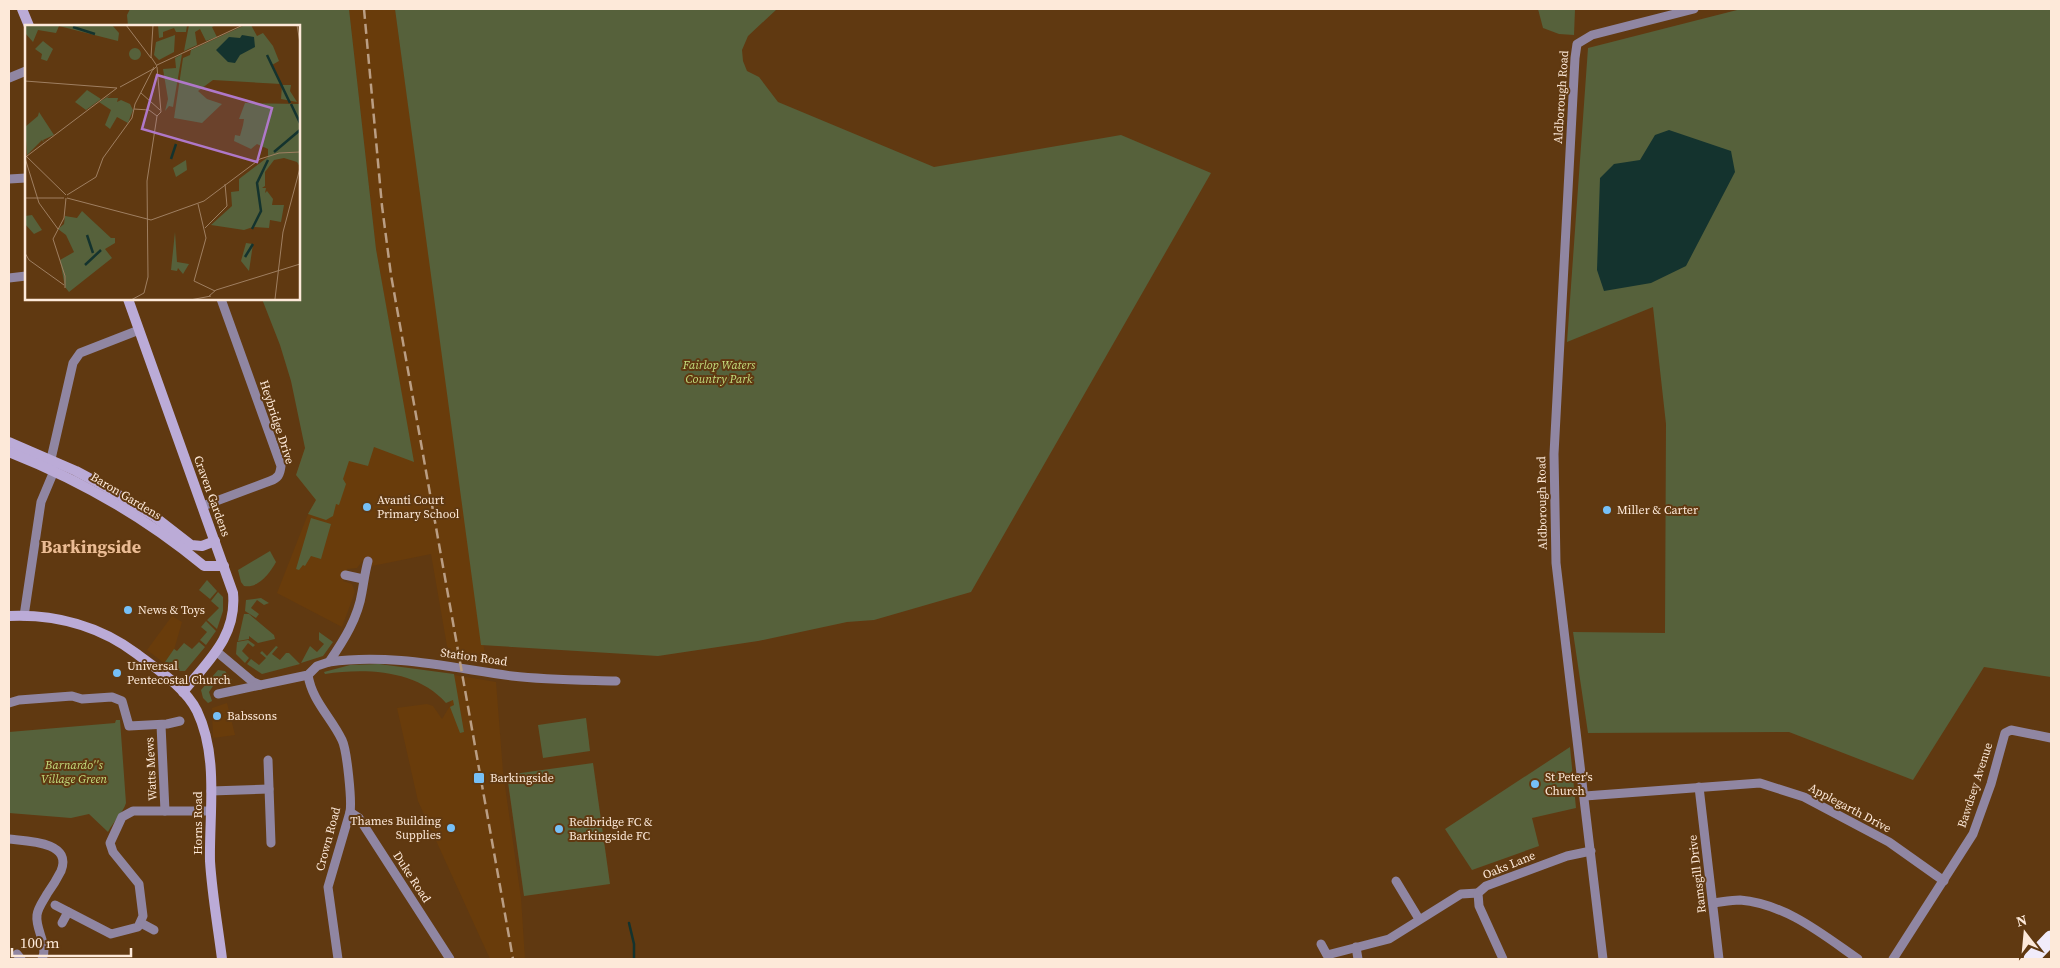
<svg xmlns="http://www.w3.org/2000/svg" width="2060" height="968" viewBox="0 0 2060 968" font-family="'Source Serif 4',serif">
  <rect width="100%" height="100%" fill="#603911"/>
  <g fill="#693c0b">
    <polygon points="349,9 395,9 486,662 453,657 447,646 431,554 372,566 372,562 363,560 357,568 347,569 343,581 352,584 355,592 342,627 277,593 308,514 316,500 296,475 305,448 402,399 376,249"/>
    <polygon points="172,616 182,622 174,650 164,663 147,650"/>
    <polygon points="454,675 496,682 503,772 521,898 525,959 490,959 418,801 397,708 427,704 433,706 442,719 450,706"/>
    <polygon points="227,703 235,735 213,738 212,708"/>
  </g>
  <g fill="#56613b">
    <polygon points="130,9 349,9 376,249 414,462 374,447 368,466 349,461 343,479 346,484 339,505 336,504 333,516 326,520 308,514 316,500 296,475 305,448 291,381 280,345 262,299 299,299 299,26 128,26 127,15"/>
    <polygon points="395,9 777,9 748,36 742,50 743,61 747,71 759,77 778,102 934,167 1121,135 1211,173 971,592 874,620 847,622 758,641 658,656 481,645"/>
    <polygon points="1538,9 1575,9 1574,35 1559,34 1543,28"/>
    <polygon points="1741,9 2051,9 2051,677 1984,667 1913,780 1789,732 1588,733 1573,632 1665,633 1666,424 1653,307 1567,342 1588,48"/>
    <polygon points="311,518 331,524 321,559 311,556 305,566 303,565 299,570 296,569"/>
    <path d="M270,551L276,562C270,573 258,589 244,586L241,582L238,570Z"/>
    <polygon points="207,580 217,591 210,599 199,590"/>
    <polygon points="218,592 223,597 223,611 217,629 207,620 219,608 211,601"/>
    <polygon points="261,598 269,603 264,605 257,600 251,608 259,614 256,618 245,611 246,600"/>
    <polygon points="244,614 249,614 274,635 275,639 258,643 249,636 249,639 238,641"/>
    <polygon points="206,621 216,631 206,645 200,640 207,632 201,627"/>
    <polygon points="319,632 333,642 323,656 301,663 310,646 317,652 324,644 319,640"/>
    <polygon points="248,640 255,645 253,647 248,643 242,651 249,658 245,663 236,654 237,642"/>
    <polygon points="199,642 205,647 185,671 176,671 165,662 174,649 177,651 184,643 192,649"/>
    <polygon points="276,646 278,647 272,654 280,660 286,653 289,653 300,664 262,674 247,664 251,659 259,665 266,658 260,653 262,651 267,656"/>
    <path d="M379,664L454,674L464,732L460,733L450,707L454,705L453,700L446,703C417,670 366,668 325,674L324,672L350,665Z"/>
    <polygon points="218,670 225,671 232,680 213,686 209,692 212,701 208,703 203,698 201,690"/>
    <polygon points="586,718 590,751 543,758 538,725"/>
    <path d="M116,720H120L126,803C123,813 113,822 108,832L89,814L71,818L9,813V732L115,723Z"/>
    <polygon points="1570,747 1576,808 1532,818 1539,846 1472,870 1445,829"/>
    <polygon points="593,763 610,884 524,896 507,775"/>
  </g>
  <polygon fill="#14332e" points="1669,130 1731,151 1735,172 1686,266 1651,283 1604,291 1597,270 1600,178 1614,164 1640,160 1655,135"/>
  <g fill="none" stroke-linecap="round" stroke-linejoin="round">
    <polyline stroke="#14332e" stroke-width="2.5" points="629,923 634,944 634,959"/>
    <g stroke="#9086a2" stroke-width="9">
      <polyline points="9,78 26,71"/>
      <polyline points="9,179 26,178"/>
      <polyline points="9,278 26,276"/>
      <path d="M203,506L270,481C278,478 280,475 281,466L221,299"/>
      <polyline points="345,575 363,579"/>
      <polyline points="24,616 41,502 54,471 51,459 73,363 80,353 139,330"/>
      <polyline points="216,651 253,682 260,685"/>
      <path d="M329,662C391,653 452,668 512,676C547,680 582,680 616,681"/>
      <path d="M308,675C312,701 331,717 342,740C347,750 352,801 350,812L328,887L338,959"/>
      <path d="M218,694L308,675L317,666L329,662C344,640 358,618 362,592C364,581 365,572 368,561"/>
      <polyline points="9,703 19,700 72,696 82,699 112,697 122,701 129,726 167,724 180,721"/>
      <polyline points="161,725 165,811"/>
      <polyline points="268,760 271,843"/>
      <polyline points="1699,787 1719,959"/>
      <polyline points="211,791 269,789"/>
      <polyline points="1585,796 1760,783 1804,797 1889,842 1944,881"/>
      <polyline points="350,812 359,818 450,959"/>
      <path d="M9,839C26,841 73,841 61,871C57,879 52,887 47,894C44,900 38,907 37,915C35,930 49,945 42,959"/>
      <polyline points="1396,881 1419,919"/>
      <path d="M1713,903C1722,902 1731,900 1740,900C1786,904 1822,934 1858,959"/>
      <polyline points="55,905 111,934 138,927 143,916 139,884 113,852 110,843 122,817 133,811 211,811"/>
      <polyline points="62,923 68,912"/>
      <polyline points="141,923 154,930"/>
      <polyline points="1321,944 1327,955 1389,939 1461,894 1478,893"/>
      <polyline points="1356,947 1358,959"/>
      <polyline points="17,954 21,959"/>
      <polyline points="1503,959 1479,906 1478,893 1486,886 1567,856 1591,851"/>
      <polyline points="1603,959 1556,563 1554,454 1575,58 1577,44 1592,35 1694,9"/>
      <polyline points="1893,959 1973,834 1991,784 2005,733 2011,730 2051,738"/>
    </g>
    <g stroke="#bbabd7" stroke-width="10">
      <polyline points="22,9 29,26"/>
      <path d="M128,299L233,593C237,636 209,660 183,692"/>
      <polyline points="9,442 76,471 104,486 155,517 191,545 202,546 215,541"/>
      <path d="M9,452C80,480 145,517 204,566H224"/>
      <path d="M9,616C55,614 100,626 137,654C158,670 185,687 197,711C219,757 209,813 210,861C212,894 218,927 222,959"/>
    </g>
    <polyline stroke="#f1ecfa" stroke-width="15" points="2031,959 2051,938"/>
    <polyline stroke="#ba9e84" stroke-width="2.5" stroke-dasharray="10 5" stroke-linecap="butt" points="364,9 382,206 391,275 513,959"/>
  </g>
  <g fill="#76c0f7" stroke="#603911" stroke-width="2">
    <circle cx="367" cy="507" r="5"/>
    <circle cx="1607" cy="510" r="5"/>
    <circle cx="128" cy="610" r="5"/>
    <circle cx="117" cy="673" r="5"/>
    <circle cx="217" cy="716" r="5"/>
    <rect x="473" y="772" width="12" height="12" rx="2.5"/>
    <circle cx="1535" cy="784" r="5"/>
    <circle cx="451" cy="828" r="5"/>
    <circle cx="559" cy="829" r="5"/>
  </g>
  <g text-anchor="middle" stroke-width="4" stroke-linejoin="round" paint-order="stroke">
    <g font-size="12" fill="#fde9d9" stroke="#603911">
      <text transform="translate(1561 97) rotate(-86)" y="4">Aldborough Road</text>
      <text transform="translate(277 422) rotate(72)" y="4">Heybridge Drive</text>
      <text transform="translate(126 496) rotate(31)" y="4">Baron Gardens</text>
      <text transform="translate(212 496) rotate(70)" y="4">Craven Gardens</text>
      <text transform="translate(1542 503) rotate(-91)" y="4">Aldborough Road</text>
      <text transform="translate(474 657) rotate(8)" y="4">Station Road</text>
      <text transform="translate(151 769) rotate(-93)" y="4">Watts Mews</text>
      <text transform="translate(1975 785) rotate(-72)" y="4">Bawdsey Avenue</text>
      <text transform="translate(1850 808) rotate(28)" y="4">Applegarth Drive</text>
      <text transform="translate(198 823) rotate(-90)" y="4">Horns Road</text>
      <text transform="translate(328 839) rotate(-75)" y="4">Crown Road</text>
      <text transform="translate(1509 865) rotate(-22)" y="4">Oaks Lane</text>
      <text transform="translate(1697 874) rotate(-97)" y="4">Ramsgill Drive</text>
      <text transform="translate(412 877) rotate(57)" y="4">Duke Road</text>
    </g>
    <g font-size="12" font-style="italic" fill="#c3dd7e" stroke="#603911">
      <text x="719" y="369">Fairlop Waters<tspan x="719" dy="14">Country Park</tspan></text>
      <text x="74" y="769">Barnardo''s<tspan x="74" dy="14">Village Green</tspan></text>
    </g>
    <g font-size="12" fill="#fde9d9" stroke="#603911" text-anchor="start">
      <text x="377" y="504">Avanti Court<tspan x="377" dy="14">Primary School</tspan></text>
      <text x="1617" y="514">Miller &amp; Carter</text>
      <text x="138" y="614">News &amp; Toys</text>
      <text x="127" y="670">Universal<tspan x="127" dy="14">Pentecostal Church</tspan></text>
      <text x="227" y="720">Babssons</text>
      <text x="1545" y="781">St Peter's<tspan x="1545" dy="14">Church</tspan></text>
      <text x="490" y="782">Barkingside</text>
      <text x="441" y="825" text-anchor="end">Thames Building<tspan x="441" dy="14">Supplies</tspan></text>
      <text x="569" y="826">Redbridge FC &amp;<tspan x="569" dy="14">Barkingside FC</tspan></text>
    </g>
    <g font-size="18" font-weight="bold" fill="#ebbc94" stroke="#603911">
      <text x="91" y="553">Barkingside</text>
    </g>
  </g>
  <g transform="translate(25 25)">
    <rect width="275" height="275" fill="#603911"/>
    <path d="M0,0H87L94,8L93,16L34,1L31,8L13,5L8,17L0,8ZM133,0H162L161,7H151L149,3L138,7V12L134,13ZM164,0H191L187,2L192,12L181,16L175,4L170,7L172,20L159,26ZM220,0H226L232,11L238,8L248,21L254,36L247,40L256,59L188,55L173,66L182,74L197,79L177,98L149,93L158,33L165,30L166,25ZM150,10L149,27L134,35L129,30L131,17ZM18,16L28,24L22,36L16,34L17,29L10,24ZM104 29a6 6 0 1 1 12 0a6 6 0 1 1-12 0ZM157,29L148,82L144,81L140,86L143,74L138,44L151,43L150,33ZM257,60H266L265,66L272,77L256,74ZM62,65L76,74L61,85L50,77ZM87,69L82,73H93L92,77L96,75L105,79L108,85L103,98L92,92L85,104L80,100L86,85L74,77ZM220,78L275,79V142L272,137L259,133L249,135L240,147V161L237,163H241L240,168L242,166L248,174L247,180H259L256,197L245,195L244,203L228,202L219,205L186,200L207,181L206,167L214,166V154L243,132V124L232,119L226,124L209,116L210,110L215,111L218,100L219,94H214ZM14,87L29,110L18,115L19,118L17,115L2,130L0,102L13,91ZM161,135L162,145L151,152L148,143ZM57,186L86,213H90V218L80,224L87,233L44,267L40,262L35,235L49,227L41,210L33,204L39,199L40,191L52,193ZM7,190L17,205L9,209L0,199V191ZM150,207L152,237L164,239L158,249L153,243L152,246L146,245ZM221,218L228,219L224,246L216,236Z" fill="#56613b"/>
    <path d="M217,10L229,12L230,22L215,30L210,38L203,37L191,25L204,12L215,13Z" fill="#14332e"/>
    <path fill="none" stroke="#14332e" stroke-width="2.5" d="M48,2L70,9M242,30L265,78M266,79L275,98M249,127L275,105M146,134L151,119M227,204L236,186L232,158L243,135M62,210L68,228M220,232L228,219M60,240L76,225"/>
    <path fill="none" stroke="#9f7f61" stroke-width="1" d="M101,0L126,33M272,0L275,18M132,40L218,0M128,45L132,41L126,32L128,0M0,56L92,63M95,62L128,44M116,68L135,85M109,84L124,85L132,91M132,91L136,87L132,42M0,130L41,170M2,131L92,63M0,133L14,178L33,204M42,170L71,152L78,133L107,93L110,79L129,42M0,173H39M42,173L126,195L179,176L235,134L254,128L275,127M173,179L181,213L169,256L190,266M180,203L202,181L200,159M0,228L4,235L39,260M40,263V251L28,214L39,193L41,173M184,271L191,265L275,239M250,274L258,207L275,143M106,275L119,268L123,252L122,156L132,91M165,275L186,271M245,275H275"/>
    <path fill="#af78c9" fill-opacity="0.15" stroke="#af78c9" stroke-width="2.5" d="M132,50L247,83L232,137L117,104Z"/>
    <rect width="275" height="275" fill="none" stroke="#fde9d9" stroke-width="2.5"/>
  </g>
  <rect width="2060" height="968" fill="none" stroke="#fde9d9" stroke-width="20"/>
  <g transform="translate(2025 933) rotate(344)" stroke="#603911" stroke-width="4" paint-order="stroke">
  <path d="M0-4L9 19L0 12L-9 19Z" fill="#fde9d9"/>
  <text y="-8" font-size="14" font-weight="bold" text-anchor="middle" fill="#fde9d9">N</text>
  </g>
  <path d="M12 948v8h119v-8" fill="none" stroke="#fde9d9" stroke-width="2.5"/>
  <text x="20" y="948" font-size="15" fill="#fde9d9" stroke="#603911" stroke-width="4" paint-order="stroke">100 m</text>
</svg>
